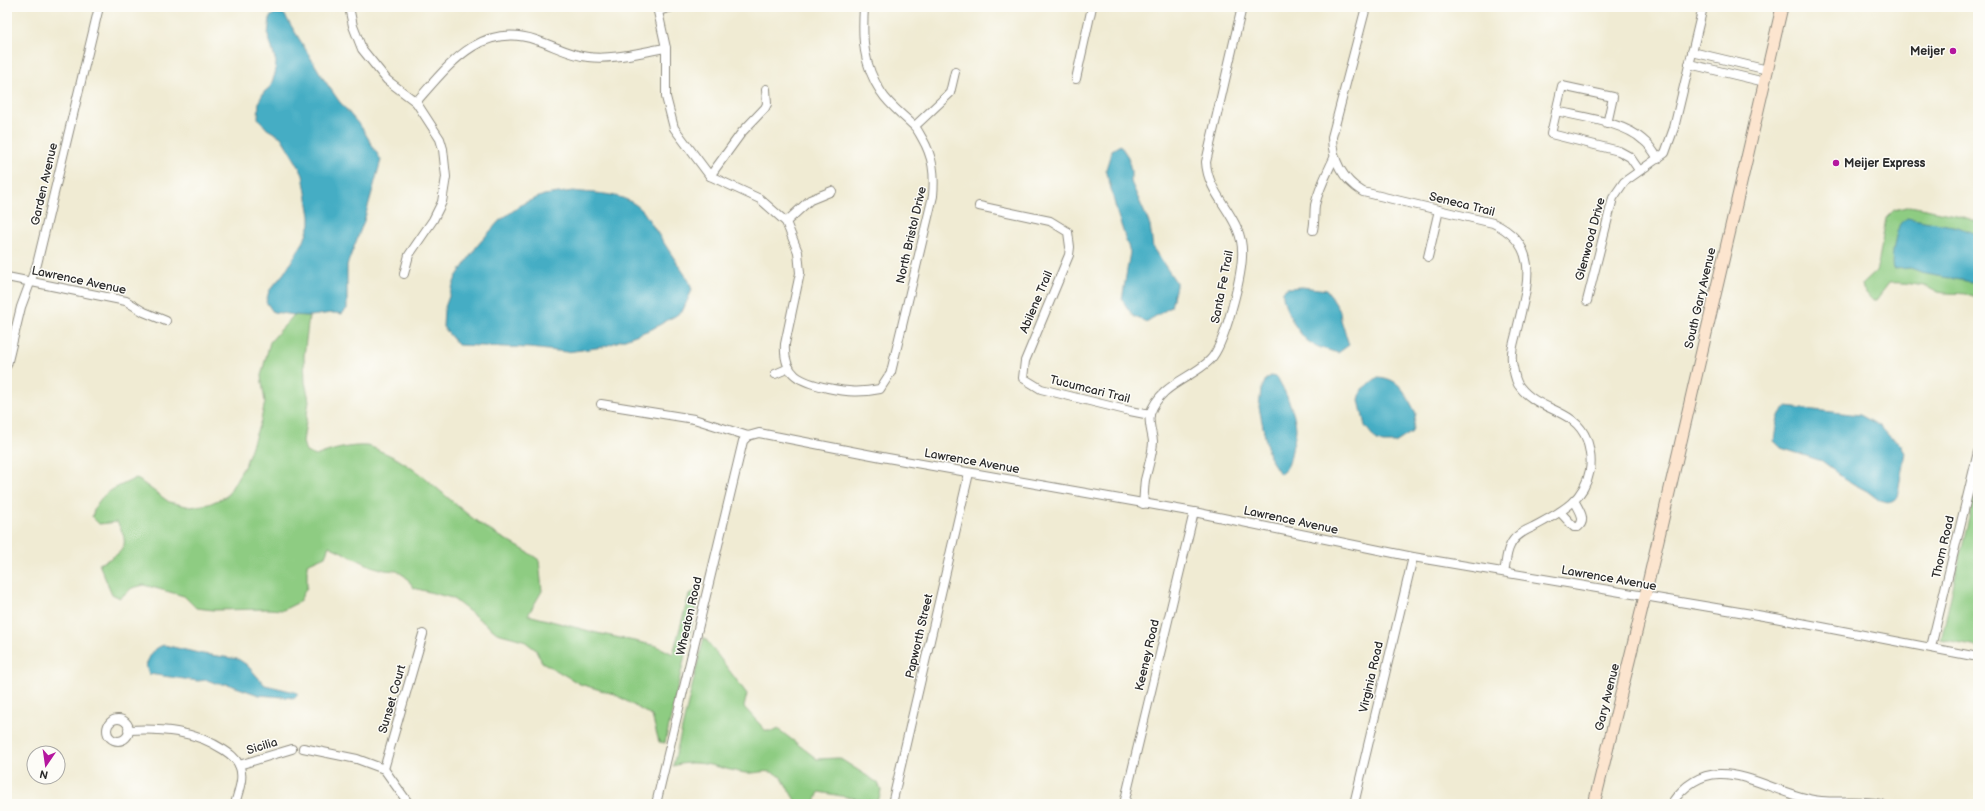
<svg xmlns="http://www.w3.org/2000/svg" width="1985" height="811" viewBox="0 0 1985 811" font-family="'Balsamiq Sans',sans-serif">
  <rect width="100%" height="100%" fill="#fdfcf7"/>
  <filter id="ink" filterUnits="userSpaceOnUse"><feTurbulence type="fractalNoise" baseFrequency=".025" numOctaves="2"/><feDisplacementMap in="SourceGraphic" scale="8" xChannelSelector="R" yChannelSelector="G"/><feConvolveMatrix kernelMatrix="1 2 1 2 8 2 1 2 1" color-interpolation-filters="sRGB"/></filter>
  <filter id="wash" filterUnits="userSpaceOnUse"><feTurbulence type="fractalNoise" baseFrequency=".012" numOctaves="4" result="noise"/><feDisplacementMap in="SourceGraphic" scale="16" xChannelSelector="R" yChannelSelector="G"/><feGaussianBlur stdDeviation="0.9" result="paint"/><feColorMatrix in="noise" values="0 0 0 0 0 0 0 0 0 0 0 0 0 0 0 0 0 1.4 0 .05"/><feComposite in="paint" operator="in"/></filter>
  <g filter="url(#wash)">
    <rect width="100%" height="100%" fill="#f0ebd3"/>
    <g fill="#8ecc82" stroke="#5c7c56">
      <path d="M1910,206L1961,216L1978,222V298C1965,291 1952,295 1938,292C1932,291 1929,287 1924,286C1912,284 1901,282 1889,283L1876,300L1871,299L1863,289L1862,284L1876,271L1879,260L1886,218L1894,210Z"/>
      <path d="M294,315L309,316L304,356L305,382L309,400L303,442L306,452L316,456C330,450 350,445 366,446C370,446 376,449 380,451C417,465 444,497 475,520C495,536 519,545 539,560L542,591L528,615L597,633L657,646L673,654L689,595L698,589L699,593L665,743L659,742L652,716L614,694L580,684L542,662L536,650L523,640L497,633L452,598L414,588L406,577L397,571L385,570L371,566L329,546L325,556L307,564V587L299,602L283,610L268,609L214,610L196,608L184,596L144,585L132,588L120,598L112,594L99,564C123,553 132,547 117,522L99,524L92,517C98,492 115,489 136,478L169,502L191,507L209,504L227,496L246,463L261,420L265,402L261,376L270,342Z"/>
      <polygon points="1978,478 1978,647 1941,640"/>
      <path d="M704,637L747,694L744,707L766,731H775L778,729L817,759L839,758L878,783L881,790L879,799L875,802L819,792L814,804L797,803C793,798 783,779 781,777C767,767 760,774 746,773C721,770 700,757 673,766Z"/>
    </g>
    <g fill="#45adc4" stroke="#386c78">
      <path d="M275,13L284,14L323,78L339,101L362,128L381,160L364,221L347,265V309L342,314C331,311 319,316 308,316C296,316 284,313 273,312L266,302L269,291L284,273L304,241L310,224V216L303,175L298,165L281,137L267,129L258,118L259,101L264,92L270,87L275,74L276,62L268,35L270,17Z"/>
      <polygon points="1120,145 1128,157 1131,171 1131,182 1150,225 1153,248 1176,282 1176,286 1171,307 1146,322 1133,316 1122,300 1130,252 1117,213 1106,169 1112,150"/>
      <path d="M573,191C598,194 625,192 643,211L689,281L692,290L683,310L675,316L652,329L603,347L567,352L529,348L458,345L443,327L444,310L456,277L477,246L499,221L524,203L544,195Z"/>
      <path d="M1907,218L1958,227L1978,235V283L1926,274L1911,268L1893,269C1890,262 1896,231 1900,224C1901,222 1905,220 1907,218Z"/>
      <path d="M1302,287L1327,290L1340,311L1341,320L1349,345L1338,353C1329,350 1317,348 1309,342C1298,335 1281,303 1283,291L1287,288Z"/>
      <path d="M1271,376L1277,377C1285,391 1296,414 1296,429C1296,435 1293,443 1292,450C1290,460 1289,469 1280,474L1269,457L1259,407L1261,390L1266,379Z"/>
      <path d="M1378,377C1402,379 1405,394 1416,413L1412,432L1395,443H1383L1377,441L1365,426L1359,400L1362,389Z"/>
      <path d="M1786,407L1860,415L1880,426L1890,437L1900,443L1905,452L1897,498L1888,503L1880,501L1867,491L1844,479L1837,472L1822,461L1781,448L1774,441C1776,429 1776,414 1786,407Z"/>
      <path d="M164,645L203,654L238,659L247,665L265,685L295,692L298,694L295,698L259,695L227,684H218L207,680L198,681L149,674L146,666C149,656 153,648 164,645Z"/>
    </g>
  </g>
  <g filter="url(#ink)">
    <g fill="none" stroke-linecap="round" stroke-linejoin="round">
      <g stroke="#8e8b7f" stroke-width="10">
        <g id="minor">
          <polyline points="349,7 353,26 362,49 387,80 416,102 440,139 443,149 446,177 442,202 433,220 409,255 404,274"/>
          <path d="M657,7L666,48V97L674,128L710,176L760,199L786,222L798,252L800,273L785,344C783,376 801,382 828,388C848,392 860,393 880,389L891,372L933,196C935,173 933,157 922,138C919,133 917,128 913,125C902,114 889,105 881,92C863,65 862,38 864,7"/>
          <path d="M1366,7L1332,137C1332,160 1343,180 1363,192L1493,223C1545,247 1525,291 1516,334C1513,345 1510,356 1513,367C1514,373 1516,383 1520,387C1539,412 1575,408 1587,440C1590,450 1592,459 1590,470C1584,502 1559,513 1533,527C1524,531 1514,536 1510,546C1506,553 1506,564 1504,572"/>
          <polyline points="658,11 673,7"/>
          <polyline points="1692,52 1768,70"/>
          <polyline points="1689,64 1765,82"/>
          <polyline points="1076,79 1092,7"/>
          <path d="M416,102C448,66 480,21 536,40C553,45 569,55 588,57C613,60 641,52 666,48"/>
          <path d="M1556,111C1581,117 1624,122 1643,140C1650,145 1654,152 1658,159"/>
          <polyline points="1607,124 1613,97 1562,86 1551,134 1619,151 1630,157 1639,170"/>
          <polyline points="915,126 950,93 955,72"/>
          <polyline points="710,176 742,132 765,108 767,104 766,89"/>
          <polyline points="979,206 1050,221 1068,232 1070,247 1069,255 1025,361 1023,378 1041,389 1130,411 1150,415"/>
          <polyline points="786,222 810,200 832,191"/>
          <path d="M1313,230C1315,221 1314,213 1315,205C1319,188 1327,173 1334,158"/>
          <polyline points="1428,257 1439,210"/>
          <polyline points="7,277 126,301 144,312 166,321"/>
          <polyline points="1587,301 1613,198 1624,182 1665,153 1674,128 1703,7"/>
          <polyline points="7,365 21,307 37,264 99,7"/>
          <polyline points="775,374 789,368"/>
          <polyline points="601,404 694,419 748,436 759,433 882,457 1194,512 1413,557 1775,618 1978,657"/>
          <path d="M1143,504C1144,496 1144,487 1145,480C1148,467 1153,453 1153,441C1152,433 1148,421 1150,414C1160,384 1191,379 1210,360C1225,345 1241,278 1242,257C1245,217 1208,199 1206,162L1242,7"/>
          <path d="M1560,512L1574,527H1578C1587,520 1579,510 1575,502"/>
          <polyline points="1931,647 1978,452"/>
          <circle cx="118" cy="730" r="11"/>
          <path d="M128,730C162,728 195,731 224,750C230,754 236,758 239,765C245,777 238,792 235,804"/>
          <polyline points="303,748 357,759 384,769 409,804"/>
          <polyline points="239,765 292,749"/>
          <polyline points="384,769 423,634"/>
          <polyline points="656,804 743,441 748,436"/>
          <polyline points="892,804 969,473"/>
          <polyline points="1124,804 1194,512"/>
          <polyline points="1354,804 1413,557"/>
          <path d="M1671,804C1711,746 1759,788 1809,799C1832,805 1857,798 1881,804"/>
        </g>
      </g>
      <g stroke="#8e8b7f" stroke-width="13">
        <polyline id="secondary" points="1594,804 1645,596 1782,7"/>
      </g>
      <use href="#minor" stroke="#fff" stroke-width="8"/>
      <use href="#secondary" stroke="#fce5cf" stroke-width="11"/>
    </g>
  </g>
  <g fill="#b5179e" stroke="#fdfcf7" stroke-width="1.5">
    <circle cx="1953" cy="51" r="4"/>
    <circle cx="1836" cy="163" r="4"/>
  </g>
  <g text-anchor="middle" stroke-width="3" stroke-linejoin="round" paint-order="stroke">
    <g font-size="12" font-weight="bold" fill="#2b2b2b" stroke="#fdfcf7" text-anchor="end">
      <text x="1945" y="55">Meijer</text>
      <text x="1844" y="167" text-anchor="start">Meijer Express</text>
    </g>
    <g font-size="12" fill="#2b2b2b" stroke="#fdfcf7">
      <text transform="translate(44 184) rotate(-77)" y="4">Garden Avenue</text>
      <text transform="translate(1462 204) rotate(14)" y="4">Seneca Trail</text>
      <text transform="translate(911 235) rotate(-77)" y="4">North Bristol Drive</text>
      <text transform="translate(1590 239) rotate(-75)" y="4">Glenwood Drive</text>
      <text transform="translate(79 280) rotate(12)" y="4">Lawrence Avenue</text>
      <text transform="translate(1222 287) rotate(-79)" y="4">Santa Fe Trail</text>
      <text transform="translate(1700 298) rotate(-77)" y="4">South Gary Avenue</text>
      <text transform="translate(1036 302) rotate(-67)" y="4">Abilene Trail</text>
      <text transform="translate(1090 389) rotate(14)" y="4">Tucumcari Trail</text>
      <text transform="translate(972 461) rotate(10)" y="4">Lawrence Avenue</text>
      <text transform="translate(1291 520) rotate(12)" y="4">Lawrence Avenue</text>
      <text transform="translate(1943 547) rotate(-77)" y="4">Thorn Road</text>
      <text transform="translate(1609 578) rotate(10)" y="4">Lawrence Avenue</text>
      <text transform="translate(689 616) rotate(-77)" y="4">Wheaton Road</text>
      <text transform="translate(919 636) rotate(-77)" y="4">Papworth Street</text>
      <text transform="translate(1147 655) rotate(-77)" y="4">Keeney Road</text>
      <text transform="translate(1371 677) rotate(-77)" y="4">Virginia Road</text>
      <text transform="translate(1607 697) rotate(-76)" y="4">Gary Avenue</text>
      <text transform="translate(392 699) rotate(-74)" y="4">Sunset Court</text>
      <text transform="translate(262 746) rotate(-17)" y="4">Sicilia</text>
    </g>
  </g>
  <rect width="1985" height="811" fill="none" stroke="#fdfcf7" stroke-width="24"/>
  <g transform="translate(46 765) rotate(193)"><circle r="19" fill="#fdfcf7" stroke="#a9a8a5"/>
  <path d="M0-3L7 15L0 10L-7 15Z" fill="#b5179e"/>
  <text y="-6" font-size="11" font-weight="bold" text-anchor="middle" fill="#2b2b2b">N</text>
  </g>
</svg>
